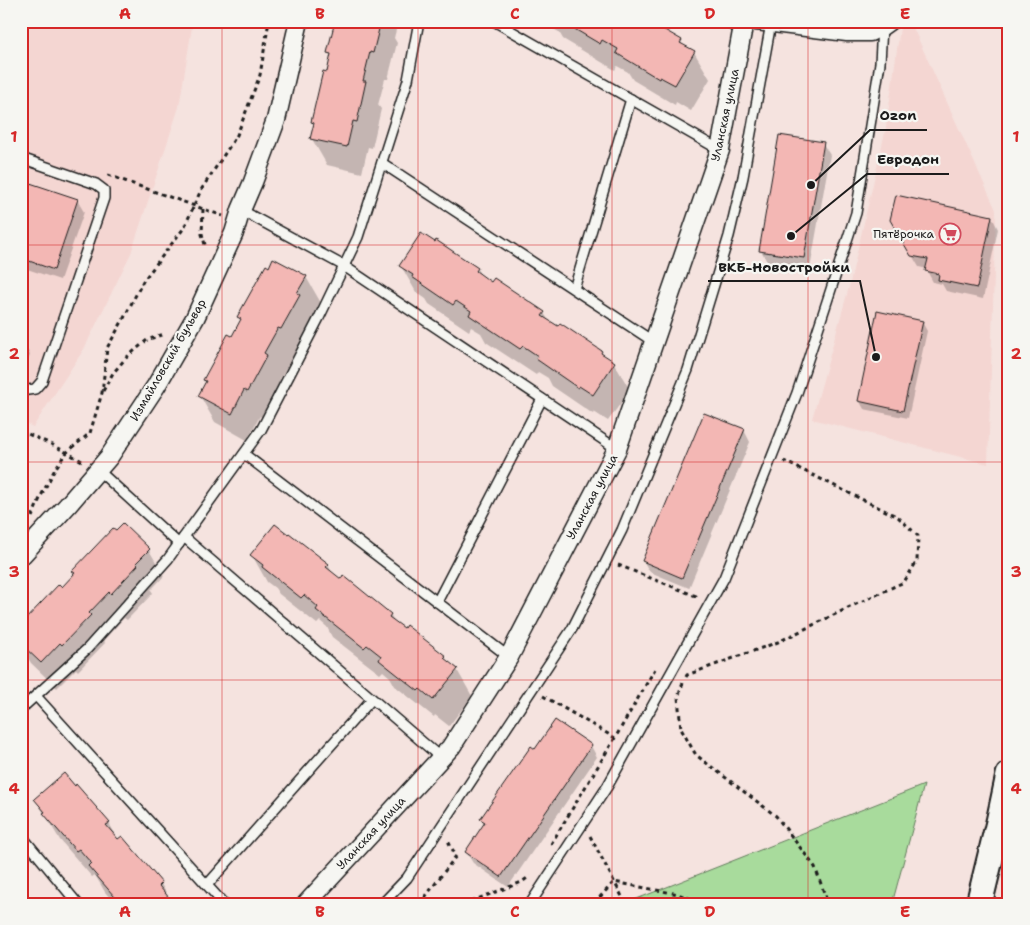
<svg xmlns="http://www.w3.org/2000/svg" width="1030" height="925" viewBox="0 0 1030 925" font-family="'Shantell Sans',sans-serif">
  <rect width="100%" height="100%" fill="#f5e3df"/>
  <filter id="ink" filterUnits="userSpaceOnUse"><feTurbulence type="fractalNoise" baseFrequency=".02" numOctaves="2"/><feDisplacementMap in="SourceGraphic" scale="10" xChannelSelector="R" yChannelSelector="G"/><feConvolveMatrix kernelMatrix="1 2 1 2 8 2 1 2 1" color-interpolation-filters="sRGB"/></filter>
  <g filter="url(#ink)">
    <g fill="#f4d6d2">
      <polygon points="21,21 193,21 179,107 131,253 84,349 33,427 21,421"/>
      <polygon points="901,21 910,21 996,210 988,464 812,419 849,287 886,128"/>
    </g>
    <polygon fill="#a8db9c" stroke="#627c5c" points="924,785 892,904 624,904"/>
    <g fill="#0003">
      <polygon points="336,21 397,21 398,22 394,38 397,43 388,79 385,79 378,105 381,109 372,148 368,147 362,173 327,165 312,139 315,126 312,122 328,74 331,57 329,53"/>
      <polygon points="532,21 647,21 681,41 683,46 694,52 710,79 691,111 676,102 675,105 633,80 628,72 617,66 615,70 563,39 559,32 548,26 546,29"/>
      <polygon points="823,144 830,155 810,269 767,262 761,250"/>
      <polygon points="21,181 77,200 84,212 60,280 21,267"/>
      <polygon points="992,217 998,229 983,299 946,291 942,284 933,282 927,271 927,269 919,267 898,232"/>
      <polygon points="401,266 477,269 482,277 544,313 549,321 601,352 604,356 614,363 630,390 608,421 594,412 593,414 552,386 548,378 538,372 536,375 486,342 481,333 471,327 469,331 429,304 426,299 416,292"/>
      <polygon points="306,277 321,303 313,319 315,322 297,355 294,354 280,379 282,383 263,418 260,416 247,440 215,422 200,396 207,383 205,380 232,337 241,321 239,317"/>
      <polygon points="922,322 927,331 908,418 864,409 859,400"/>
      <polygon points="21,343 24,344 30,355 22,378 21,378"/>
      <polygon points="744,430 750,442 689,588 650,572 643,561"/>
      <polygon points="149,550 164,576 151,590 153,593 127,620 124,618 104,640 105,643 78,671 76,669 57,688 31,663 21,647 21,631 76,574 74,571"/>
      <polygon points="252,555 328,565 333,574 390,614 396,624 445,657 448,663 457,670 472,696 449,726 435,715 434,717 395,686 390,677 383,671 380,674 332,637 327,627 320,621 317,624 279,594 275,588 267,582"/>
      <polygon points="591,746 597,757 508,887 473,863 466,852 485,824 482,819 535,751"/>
      <polygon points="36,800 109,823 119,841 161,884 171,901 178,904 115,904 105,892 95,875 92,877 60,840"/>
    </g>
    <g fill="#f3b7b4" stroke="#1c1c1c">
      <polygon points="335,21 381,21 373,53 370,52 363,81 366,81 357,122 353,121 347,147 310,139 314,123 311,122 323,71 327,72 331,54 327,53"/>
      <polygon points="561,21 649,21 682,40 680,43 695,51 675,85 660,77 659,79 616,53 618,49 602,40 600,44"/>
      <polygon points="779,135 824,142 804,258 759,251"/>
      <polygon points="21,180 78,199 54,270 21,258"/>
      <polygon points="896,195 992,216 977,288 938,280 939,274 925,271 928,259 911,256 890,220"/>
      <polygon points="421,233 435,242 436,240 478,268 476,271 491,282 494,278 545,312 542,316 558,326 560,323 602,351 601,353 615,362 593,395 579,386 578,388 536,359 538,356 523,346 520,349 469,315 471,311 456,301 453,305 412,277 413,275 399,266"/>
      <polygon points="273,258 307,276 297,293 300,295 281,329 278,328 264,353 267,355 247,392 244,390 232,414 198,396 206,381 203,380 228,334 232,336 241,319 237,317 266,265 269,267"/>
      <polygon points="877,311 923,321 903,411 858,401"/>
      <polygon points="704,413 745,429 682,578 642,561"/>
      <polygon points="123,523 150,549 136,563 138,565 111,594 109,592 89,613 91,615 62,645 60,643 41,663 21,644 21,629 25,625 23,622 59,584 62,587 75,573 72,571 113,528 116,530"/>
      <polygon points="275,524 288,534 289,533 329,564 326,567 341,579 343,575 391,614 389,617 404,628 406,625 446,656 444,658 458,669 433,700 420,689 418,691 379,660 381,656 367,645 364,648 316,610 318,607 304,595 301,598 262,567 263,565 250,555"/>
      <polygon points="555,720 592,745 501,877 465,852 485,822 480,819 531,746 535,749"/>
      <polygon points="64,773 75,786 76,784 110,823 106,825 118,839 122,836 162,883 159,886 171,900 174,897 180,904 121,904 88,866 91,863 79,849 76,851 43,813 45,812 34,799"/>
    </g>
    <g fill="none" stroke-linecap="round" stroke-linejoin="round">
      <g stroke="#1c1c1c" stroke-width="12">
        <g id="lane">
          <polyline points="494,21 720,150"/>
          <polyline points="725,21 742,31"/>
          <polyline points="21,158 96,184 104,190 104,198 42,381 35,389 21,391"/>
          <polyline points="382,163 654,342"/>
          <polyline points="241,210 344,266 617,449"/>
          <polyline points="574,289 631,99"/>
          <polyline points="244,454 509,657"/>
          <polyline points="98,470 179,544"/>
          <polyline points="184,537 441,758"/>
          <polyline points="437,602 542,399"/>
          <polyline points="36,696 224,904"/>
          <polyline points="21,709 87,649 168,559 261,430 319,318 358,237 408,80 419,21"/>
          <polyline points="21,835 78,904"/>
          <polyline points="207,885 372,699"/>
          <polyline points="382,904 407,878 572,629 622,530 688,370 729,236 743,177 771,23"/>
          <polyline points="530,904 607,787 724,578 797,393 856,213 880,63 882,26"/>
        </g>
      </g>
      <g stroke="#1c1c1c" stroke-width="21">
        <g id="street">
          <polyline points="756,21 847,32 870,32 882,26 889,21"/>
          <polyline points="21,556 67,506 109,457 156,386 195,318 234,233 241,210 253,182 276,120 299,21"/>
          <polyline points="306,904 451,747 509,657 617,449 720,150 744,21"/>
        </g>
      </g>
      <g stroke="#1c1c1c" stroke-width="29">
        <polyline id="secondary" points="979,904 999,822 1009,775"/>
      </g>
      <g stroke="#1c1c1c" stroke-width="3" stroke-dasharray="4 4" stroke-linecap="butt">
        <polyline points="108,175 223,216"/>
        <polyline points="203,209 202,234 206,248"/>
        <polyline points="103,391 113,373 126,358 147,340 164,334"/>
        <polyline points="21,431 53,445 82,461"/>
        <polyline points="32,517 41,496 55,469 66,453 90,433 102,393 107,348 123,320 143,281 184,228 201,190 237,135 260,75 269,21"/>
        <polyline points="618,565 696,596 695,598"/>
        <polyline points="686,677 687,675 778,642 854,605 904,582 917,561 918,536 898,517 784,461"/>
        <polyline points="683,683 678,697 681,729 696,755 776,816 815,867 827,901 826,904"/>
        <polyline points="543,696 615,738"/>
        <polyline points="590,836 626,904"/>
        <polyline points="551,844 615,738 655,669"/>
        <polyline points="420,904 456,856 448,841"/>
        <polyline points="464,904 522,882 530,876"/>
        <polyline points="595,904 598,899 614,882 678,894 704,904"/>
      </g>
      <use href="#lane" stroke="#f6f6f2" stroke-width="9"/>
      <use href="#street" stroke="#f6f6f2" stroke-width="18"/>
      <use href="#secondary" stroke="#f6f6f2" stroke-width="25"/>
    </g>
  </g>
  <path fill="none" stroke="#d62828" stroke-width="1" stroke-opacity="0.55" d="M222,21V904M418,21V904M612,21V904M808,21V904M21,245H1009M21,462H1009M21,680H1009"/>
  <defs>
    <g id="supermarket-ring" transform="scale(1.125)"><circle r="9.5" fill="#f6f6f2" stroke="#d1495b" stroke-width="1.5"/><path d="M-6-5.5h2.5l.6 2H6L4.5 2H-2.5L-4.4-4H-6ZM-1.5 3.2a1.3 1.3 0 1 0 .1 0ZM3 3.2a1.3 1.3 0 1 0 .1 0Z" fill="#d1495b"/></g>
  </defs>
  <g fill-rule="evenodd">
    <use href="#supermarket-ring" x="950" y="234"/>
  </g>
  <g text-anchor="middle" stroke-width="4.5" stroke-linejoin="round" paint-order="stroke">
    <g font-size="12" fill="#1c1c1c" stroke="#f6f6f2">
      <text transform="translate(725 115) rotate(-78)" y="4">Уланская улица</text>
      <text transform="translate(168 360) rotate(-60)" y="4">Измайловский бульвар</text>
      <text transform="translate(592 497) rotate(-62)" y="4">Уланская улица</text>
      <text transform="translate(371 833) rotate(-47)" y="4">Уланская улица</text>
    </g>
    <g font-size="12" fill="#1c1c1c" stroke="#f6f6f2" text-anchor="end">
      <text x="934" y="238">Пятёрочка</text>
    </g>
  </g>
  <path fill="none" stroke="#1c1c1c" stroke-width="2" d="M811 185L870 130H927M791 236L867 174H949M876 357L860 281H708"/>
  <g fill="#1c1c1c" stroke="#f6f6f2" stroke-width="2">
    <circle cx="811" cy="185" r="5"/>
    <circle cx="791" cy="236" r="5"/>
    <circle cx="876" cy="357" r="5"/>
  </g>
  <g font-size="14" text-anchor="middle" font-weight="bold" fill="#1c1c1c" stroke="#f6f6f2" stroke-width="4.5" stroke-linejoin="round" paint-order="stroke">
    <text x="898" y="120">Ozon</text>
    <text x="908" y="164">Евродон</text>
    <text x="784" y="272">ВКБ-Новостройки</text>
  </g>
  <rect width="1030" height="925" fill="none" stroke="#f6f6f2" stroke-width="55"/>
  <rect x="28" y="28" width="974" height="870" fill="none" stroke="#d62828" stroke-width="2"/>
  <g font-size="16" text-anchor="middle" font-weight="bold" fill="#d62828">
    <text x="125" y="19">A</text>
    <text x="320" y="19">B</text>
    <text x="515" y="19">C</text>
    <text x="710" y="19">D</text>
    <text x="905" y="19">E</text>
    <text x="14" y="142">1</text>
    <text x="1016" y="142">1</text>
    <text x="14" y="359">2</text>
    <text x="1016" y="359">2</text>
    <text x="14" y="577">3</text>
    <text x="1016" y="577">3</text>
    <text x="14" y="794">4</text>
    <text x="1016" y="794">4</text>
    <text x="125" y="917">A</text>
    <text x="320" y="917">B</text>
    <text x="515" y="917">C</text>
    <text x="710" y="917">D</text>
    <text x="905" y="917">E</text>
  </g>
</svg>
